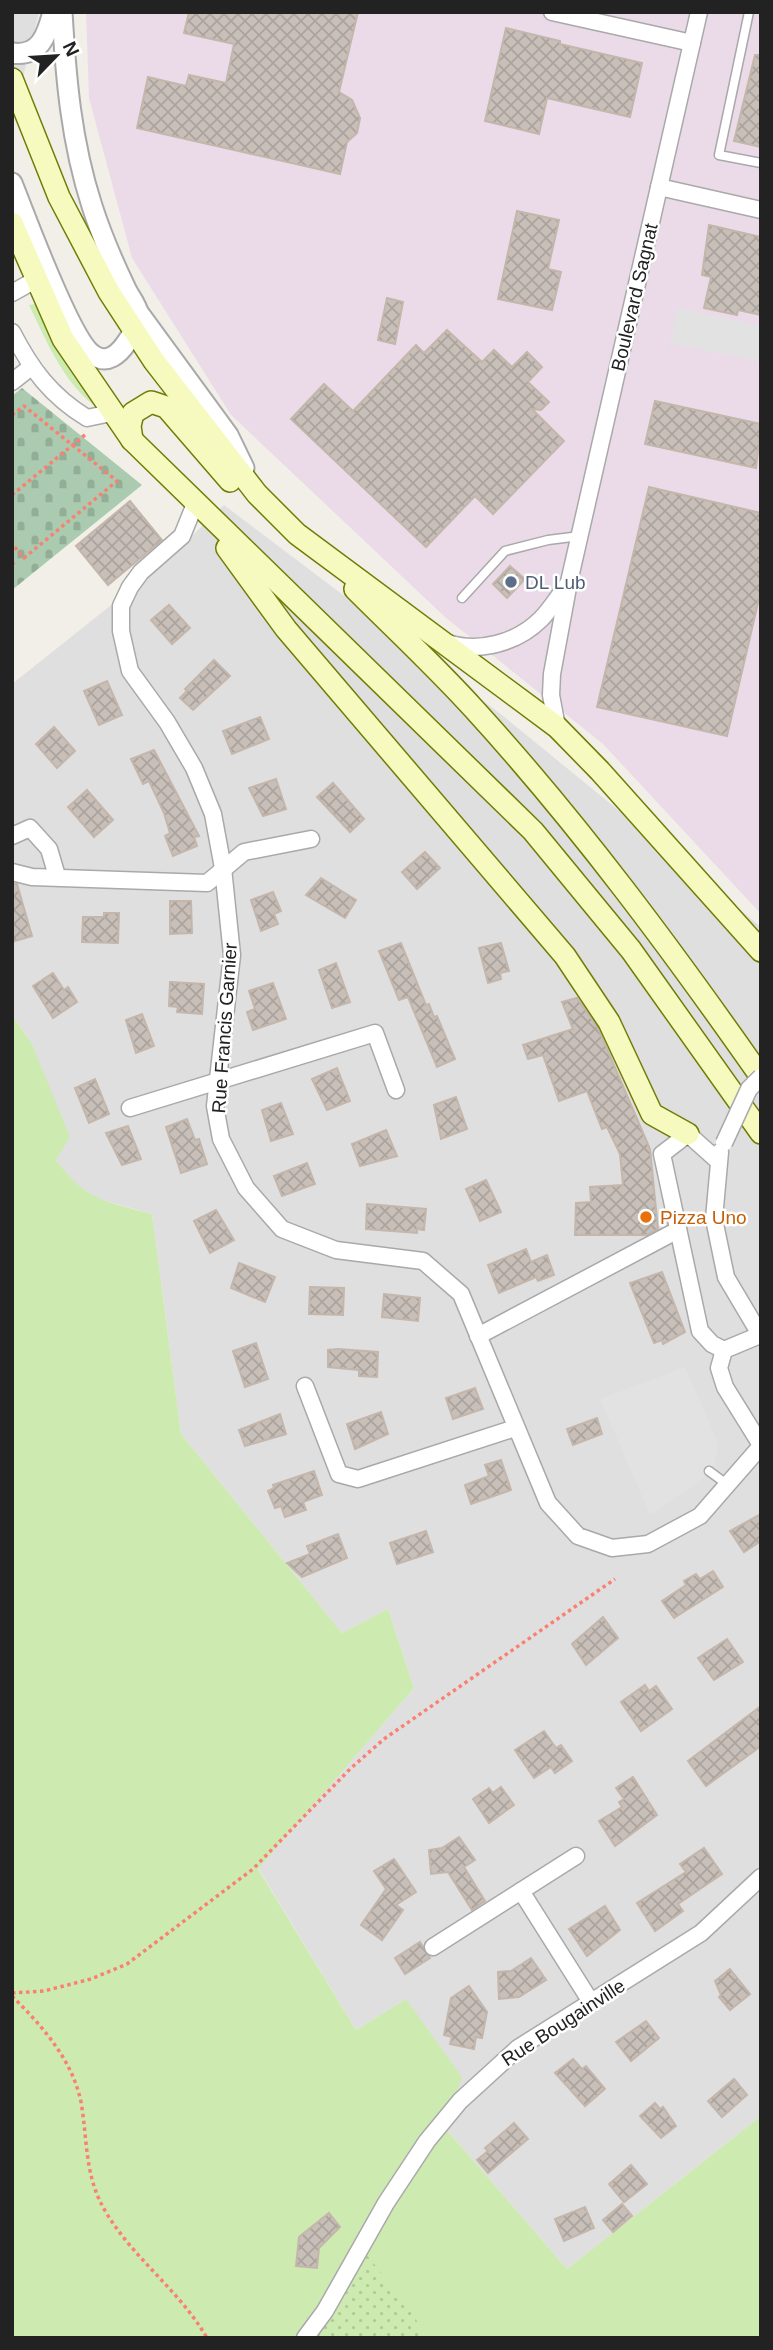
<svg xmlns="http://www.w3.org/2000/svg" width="773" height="2350" viewBox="0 0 773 2350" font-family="Arial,sans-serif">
  <defs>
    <pattern id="cemetery-stones" width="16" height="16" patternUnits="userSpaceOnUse" patternTransform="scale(1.75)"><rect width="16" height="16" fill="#aacbaf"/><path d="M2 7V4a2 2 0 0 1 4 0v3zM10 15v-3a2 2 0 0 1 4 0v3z" fill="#92ae96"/></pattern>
    <pattern id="garden-dots" width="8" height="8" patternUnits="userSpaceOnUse" patternTransform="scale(1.75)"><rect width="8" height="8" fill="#cdebb0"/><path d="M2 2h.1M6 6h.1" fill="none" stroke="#b0c997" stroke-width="1.8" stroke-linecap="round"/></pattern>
    <pattern id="building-cross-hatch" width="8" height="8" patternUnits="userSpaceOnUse" patternTransform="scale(1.75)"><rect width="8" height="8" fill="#c7bfb8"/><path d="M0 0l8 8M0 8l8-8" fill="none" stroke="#aba49e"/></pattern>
  </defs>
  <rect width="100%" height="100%" fill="#f2efe9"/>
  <g fill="#e0dfdf">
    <polygon points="12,12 39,12 12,122"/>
    <polygon points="224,505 502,715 761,927 761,2116 567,2269 445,2128 406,1999 356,2030 258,1868 414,1688 388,1609 342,1633 181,1434 152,1214 95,1198 73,1184 56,1160 32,1044 12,1015 12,684 164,563"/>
  </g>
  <polygon fill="#ebdbe8" points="86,12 761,12 761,914 603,744 445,617 231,415 132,258 89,98"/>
  <g fill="#cdebb0">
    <path d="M35,304L52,338L94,405C63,382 46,340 29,305Z"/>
    <path d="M12,1015L32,1044L70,1137L56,1160C86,1201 105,1201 152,1214L181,1434L342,1633L388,1609L414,1688L258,1869L356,2030L406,1999L462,2077L445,2128L567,2269L761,2116V2338H12Z"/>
  </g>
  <polygon fill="url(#cemetery-stones)" points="22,388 142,485 12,590 12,396"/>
  <polygon fill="url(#garden-dots)" points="366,2254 402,2298 428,2338 313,2338 347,2292"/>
  <g fill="#e2e2e2">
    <polygon points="677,308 761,326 761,362 670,343"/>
    <polygon points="685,1367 718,1442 715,1463 703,1479 650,1515 600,1399"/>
  </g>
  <g fill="url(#building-cross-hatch)" stroke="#c4b6ab" stroke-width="2">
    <polygon points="189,12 358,12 339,92 352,100 360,118 357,133 347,142 340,174 137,128 148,77 186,86 189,75 226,83 234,44 184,33"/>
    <polygon points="506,28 560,41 560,44 642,63 630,117 547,98 539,134 485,121"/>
    <polygon points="755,55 761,55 761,147 734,141"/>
    <polygon points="517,211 559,220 548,269 561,272 552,310 498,299"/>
    <polygon points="709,225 761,237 761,315 738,310 737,315 704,308 711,277 702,275"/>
    <polygon points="387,298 403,302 395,344 378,340"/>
    <polygon points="447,330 482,362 494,350 512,367 527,352 542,367 528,382 549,402 541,410 532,409 564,441 493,514 475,496 426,547 291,419 324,384 353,411 416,345 424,353"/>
    <polygon points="655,401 761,424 756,468 645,444"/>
    <polygon points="649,487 761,513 761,590 727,736 597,707"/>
    <polygon points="130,501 162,540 108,585 76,546"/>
    <polygon points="510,566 525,579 507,598 493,584"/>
    <polygon points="169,605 190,628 172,644 151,620"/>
    <polygon points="214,660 230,676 193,710 180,698 187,691 185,689"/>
    <polygon points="107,681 122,715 99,725 84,691"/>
    <polygon points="260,717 269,739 232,754 223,731"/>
    <polygon points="54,727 75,751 57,768 36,744"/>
    <polygon points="154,750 199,836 194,837 197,846 173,856 165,836 170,833 164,813 149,781 143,784 131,759"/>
    <polygon points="276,779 286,809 263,816 249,788"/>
    <polygon points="333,783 364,819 350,832 317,797"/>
    <polygon points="87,790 113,820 94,837 68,807"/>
    <polygon points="425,852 440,868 417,889 402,872"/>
    <polygon points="321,878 356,900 345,918 306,895"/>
    <polygon points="12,884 17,884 32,936 12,942"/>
    <polygon points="273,892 281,911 274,914 278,924 261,931 251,900"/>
    <polygon points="170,901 191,901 192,933 170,934"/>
    <polygon points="104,913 119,913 118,943 82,942 83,917 104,917"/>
    <polygon points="401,943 426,1005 429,1004 434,1017 437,1016 455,1059 437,1067 408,997 399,1000 379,951"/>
    <polygon points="501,943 509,971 500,973 501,979 488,983 479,948"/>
    <polygon points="336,963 350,1002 332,1008 319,970"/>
    <polygon points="53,973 64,990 68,987 77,1002 53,1018 33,986"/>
    <polygon points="170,982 204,984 202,1014 177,1012 178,1007 169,1006"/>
    <polygon points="273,983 286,1019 253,1030 247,1012 255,1009 249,991"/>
    <polygon points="577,998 598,1028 650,1149 658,1229 647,1235 575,1235 576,1203 591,1202 590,1187 623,1185 620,1154 607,1127 602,1129 587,1091 559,1101 543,1055 528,1059 523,1045 573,1029 562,1002"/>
    <polygon points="142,1014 154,1046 136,1053 126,1020"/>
    <polygon points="337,1068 350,1101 327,1110 312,1079"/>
    <polygon points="95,1079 109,1114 89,1123 75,1088"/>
    <polygon points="456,1097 467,1129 441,1139 434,1105"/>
    <polygon points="281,1103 293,1134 271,1141 262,1110"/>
    <polygon points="187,1119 195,1140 199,1139 207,1164 181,1173 166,1127"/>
    <polygon points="128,1126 141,1159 122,1165 106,1133"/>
    <polygon points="386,1130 397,1156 360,1166 352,1144"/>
    <polygon points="307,1163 315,1184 282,1196 274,1176"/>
    <polygon points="486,1180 501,1212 480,1221 466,1189"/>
    <polygon points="367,1204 426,1209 424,1230 417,1229 417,1233 366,1229"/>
    <polygon points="216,1210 234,1240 210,1253 194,1221"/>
    <polygon points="526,1249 531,1262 547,1255 554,1275 538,1281 536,1277 499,1293 488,1265"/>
    <polygon points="239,1263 275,1277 265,1302 231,1288"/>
    <polygon points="662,1272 685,1332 663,1344 662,1340 654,1343 630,1283"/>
    <polygon points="310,1287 344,1288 343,1315 309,1314"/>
    <polygon points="384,1294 420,1298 418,1321 382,1317"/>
    <polygon points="256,1343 268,1379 245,1387 233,1351"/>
    <polygon points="338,1349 378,1352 377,1377 359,1376 359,1370 328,1367 328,1350"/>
    <polygon points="475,1388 483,1409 453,1419 446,1398"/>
    <polygon points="381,1412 388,1434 355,1449 347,1424"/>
    <polygon points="280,1414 286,1434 245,1446 239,1430"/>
    <polygon points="597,1418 602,1434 573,1445 567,1429"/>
    <polygon points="501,1460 511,1490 471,1504 465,1485 489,1476 485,1465"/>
    <polygon points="314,1471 322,1495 303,1502 306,1510 285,1517 281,1506 275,1508 268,1491 274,1488 273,1485"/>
    <polygon points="761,1514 761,1541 744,1552 730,1531"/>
    <polygon points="426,1531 433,1552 397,1564 390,1543"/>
    <polygon points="338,1534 347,1558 302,1577 287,1563 310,1554 307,1546"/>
    <polygon points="713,1571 723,1587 674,1618 662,1601 686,1585 684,1581 696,1574 700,1579"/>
    <polygon points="603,1617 618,1638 586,1665 572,1644"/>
    <polygon points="727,1639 743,1662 714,1680 698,1658"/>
    <polygon points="645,1685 649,1691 656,1686 672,1709 641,1731 621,1702"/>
    <polygon points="761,1706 761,1746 706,1786 688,1761"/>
    <polygon points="544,1731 556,1748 561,1745 572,1761 555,1773 551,1767 534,1778 515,1750"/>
    <polygon points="633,1777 657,1815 615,1846 599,1821 622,1807 619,1802 624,1799 616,1788"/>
    <polygon points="501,1787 514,1805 489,1823 473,1799 489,1788 493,1793"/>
    <polygon points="459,1837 475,1860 464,1867 485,1901 472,1910 448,1872 431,1874 429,1850 442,1848"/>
    <polygon points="704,1848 722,1874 678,1904 683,1911 655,1931 637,1903 686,1872 680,1864"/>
    <polygon points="394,1859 416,1892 396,1905 403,1910 382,1940 361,1925 386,1889 374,1871"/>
    <polygon points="605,1906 620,1930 587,1956 569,1929"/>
    <polygon points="420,1942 430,1958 405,1974 395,1958"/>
    <polygon points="531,1958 546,1980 519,1997 499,1999 498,1972 511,1971"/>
    <polygon points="730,1969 750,1994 730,2010 719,1997 721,1995 715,1981"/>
    <polygon points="469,1986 487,2012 482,2038 476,2037 474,2049 450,2044 452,2037 444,2035 451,1998"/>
    <polygon points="646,2021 659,2038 631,2061 616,2042"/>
    <polygon points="573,2059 582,2069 586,2066 605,2089 585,2106 555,2073"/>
    <polygon points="734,2079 747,2095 722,2117 708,2101"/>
    <polygon points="655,2103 660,2109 663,2107 676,2126 661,2138 640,2116"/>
    <polygon points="514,2123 528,2139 488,2173 477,2160 488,2151 485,2148"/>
    <polygon points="631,2165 647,2184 624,2202 609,2184"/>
    <polygon points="622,2204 632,2216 613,2232 603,2220"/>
    <polygon points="585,2207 594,2228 564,2241 555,2219"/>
    <polygon points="329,2213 340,2227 319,2248 317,2268 296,2266 299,2237"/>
  </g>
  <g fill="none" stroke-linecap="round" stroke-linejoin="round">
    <g stroke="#a9a9a9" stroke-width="11">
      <g id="service">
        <polyline points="749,12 719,155 761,163"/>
        <polyline points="462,598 505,551 548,540 580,536"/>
        <polyline points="709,1471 728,1485"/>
      </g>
    </g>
    <g stroke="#a9a9a9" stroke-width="19">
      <g id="minor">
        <polyline points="552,12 692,43"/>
        <polyline points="659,187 761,210"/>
        <polyline points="12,293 37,279"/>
        <path d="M12,332C31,369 51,396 87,418L111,413"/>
        <polyline points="12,382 31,367"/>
        <polyline points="195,504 182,536 141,572 130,587 121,606 121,631 130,671 167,722 194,768 213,814 223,868 232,955 215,1106 221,1139 246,1188 282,1229 336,1250 423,1261 461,1294 548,1503 578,1536 612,1548 648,1544 700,1516 761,1446"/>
        <path d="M448,643C479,653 517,643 541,619C551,609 559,595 568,584"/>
        <polyline points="557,727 551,695 552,674 569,582 699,12"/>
        <polyline points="12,836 30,828 49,849 57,876"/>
        <polyline points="12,872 32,877 207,883 244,852 311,839"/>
        <polyline points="130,1108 375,1033 396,1090"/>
        <polyline points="720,1152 714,1219 726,1277 761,1336"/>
        <polyline points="717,1160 688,1134 662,1154 700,1331 712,1344 724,1350"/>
        <polyline points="760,1335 724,1350 719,1368 725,1387 761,1445"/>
        <polyline points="478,1336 678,1230"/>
        <polyline points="305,1386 339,1474 358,1479 515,1428"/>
        <polyline points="521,1891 591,2002"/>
        <polyline points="433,1947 576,1856"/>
        <polyline points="305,2338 325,2311 386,2203 427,2141 460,2101 518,2048 701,1933 761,1877"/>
      </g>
    </g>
    <g stroke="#a9a9a9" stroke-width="23">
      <g id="tertiary">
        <path d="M12,53C40,57 47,35 53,12"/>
        <path d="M12,183C25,215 70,340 93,355C107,365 119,354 127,342C133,334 139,323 138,313C137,305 129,296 126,289C113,262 101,234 92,206C71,141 66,79 62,12"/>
        <polyline points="138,312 228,435 244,468"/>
      </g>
    </g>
    <g stroke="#707d05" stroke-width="24">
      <g id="secondary">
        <polyline points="12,79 59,197 109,292 154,361 257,494 297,534 557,727 600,771 761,951"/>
        <polyline points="12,223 63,339 132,440 533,831 631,950 761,1133"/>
        <polyline points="132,440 130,426 133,413 151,402 166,407 230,481"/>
        <polyline points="227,548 286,629 565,956 609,1022 652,1114 688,1134"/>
        <path d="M355,589C395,629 436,667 474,709C579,824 672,950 761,1077"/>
      </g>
    </g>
    <g stroke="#fa8072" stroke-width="3.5" stroke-dasharray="3.5 3.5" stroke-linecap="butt">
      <polyline points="12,415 24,406 117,481 24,558 12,544"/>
      <polyline points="12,495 86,434"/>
      <polyline points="12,562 15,566 12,568"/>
      <polyline points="12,1993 44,1991 91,1979 127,1964 253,1869 350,1769 384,1739 615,1579"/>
      <path d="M12,1996C42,2026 72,2059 81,2102C88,2142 84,2177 107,2214C135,2260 180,2291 207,2338"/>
    </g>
    <use href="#service" stroke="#fff" stroke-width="8"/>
    <use href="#minor" stroke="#fff" stroke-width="16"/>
    <use href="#tertiary" stroke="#fff" stroke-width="19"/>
    <use href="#secondary" stroke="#f7fabf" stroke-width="21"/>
    <g stroke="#a9a9a9" stroke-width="19" stroke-linecap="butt">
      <polyline id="minor-bridge" points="724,1143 749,1089 761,1077"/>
    </g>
    <use href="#minor-bridge" stroke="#fff" stroke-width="16"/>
  </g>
  <circle fill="#5c6f8a" stroke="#fff" stroke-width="2.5" cx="511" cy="582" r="7"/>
  <circle fill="#e8710a" stroke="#fff" stroke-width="2.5" cx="646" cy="1217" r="7"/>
  <g text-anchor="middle" stroke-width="5" stroke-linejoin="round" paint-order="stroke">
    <g font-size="19" fill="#222" stroke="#fff">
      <text transform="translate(634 297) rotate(-77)" y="7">Boulevard Sagnat</text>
      <text transform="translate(224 1028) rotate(-86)" y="7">Rue Francis Garnier</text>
      <text transform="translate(563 2022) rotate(-33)" y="7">Rue Bougainville</text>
    </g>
    <g font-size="19" fill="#4e5e75" stroke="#fff" text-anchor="start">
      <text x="525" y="589">DL Lub</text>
    </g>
    <g font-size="19" fill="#c56008" stroke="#fff" text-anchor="start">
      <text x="660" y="1224">Pizza Uno</text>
    </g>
  </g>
  <rect width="773" height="2350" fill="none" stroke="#222222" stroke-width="28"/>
  <g transform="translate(56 56) rotate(65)" stroke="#ffffff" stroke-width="5" paint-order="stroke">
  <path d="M0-5L12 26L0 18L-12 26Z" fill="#222222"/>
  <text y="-10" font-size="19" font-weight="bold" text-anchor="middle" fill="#222222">N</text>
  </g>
</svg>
